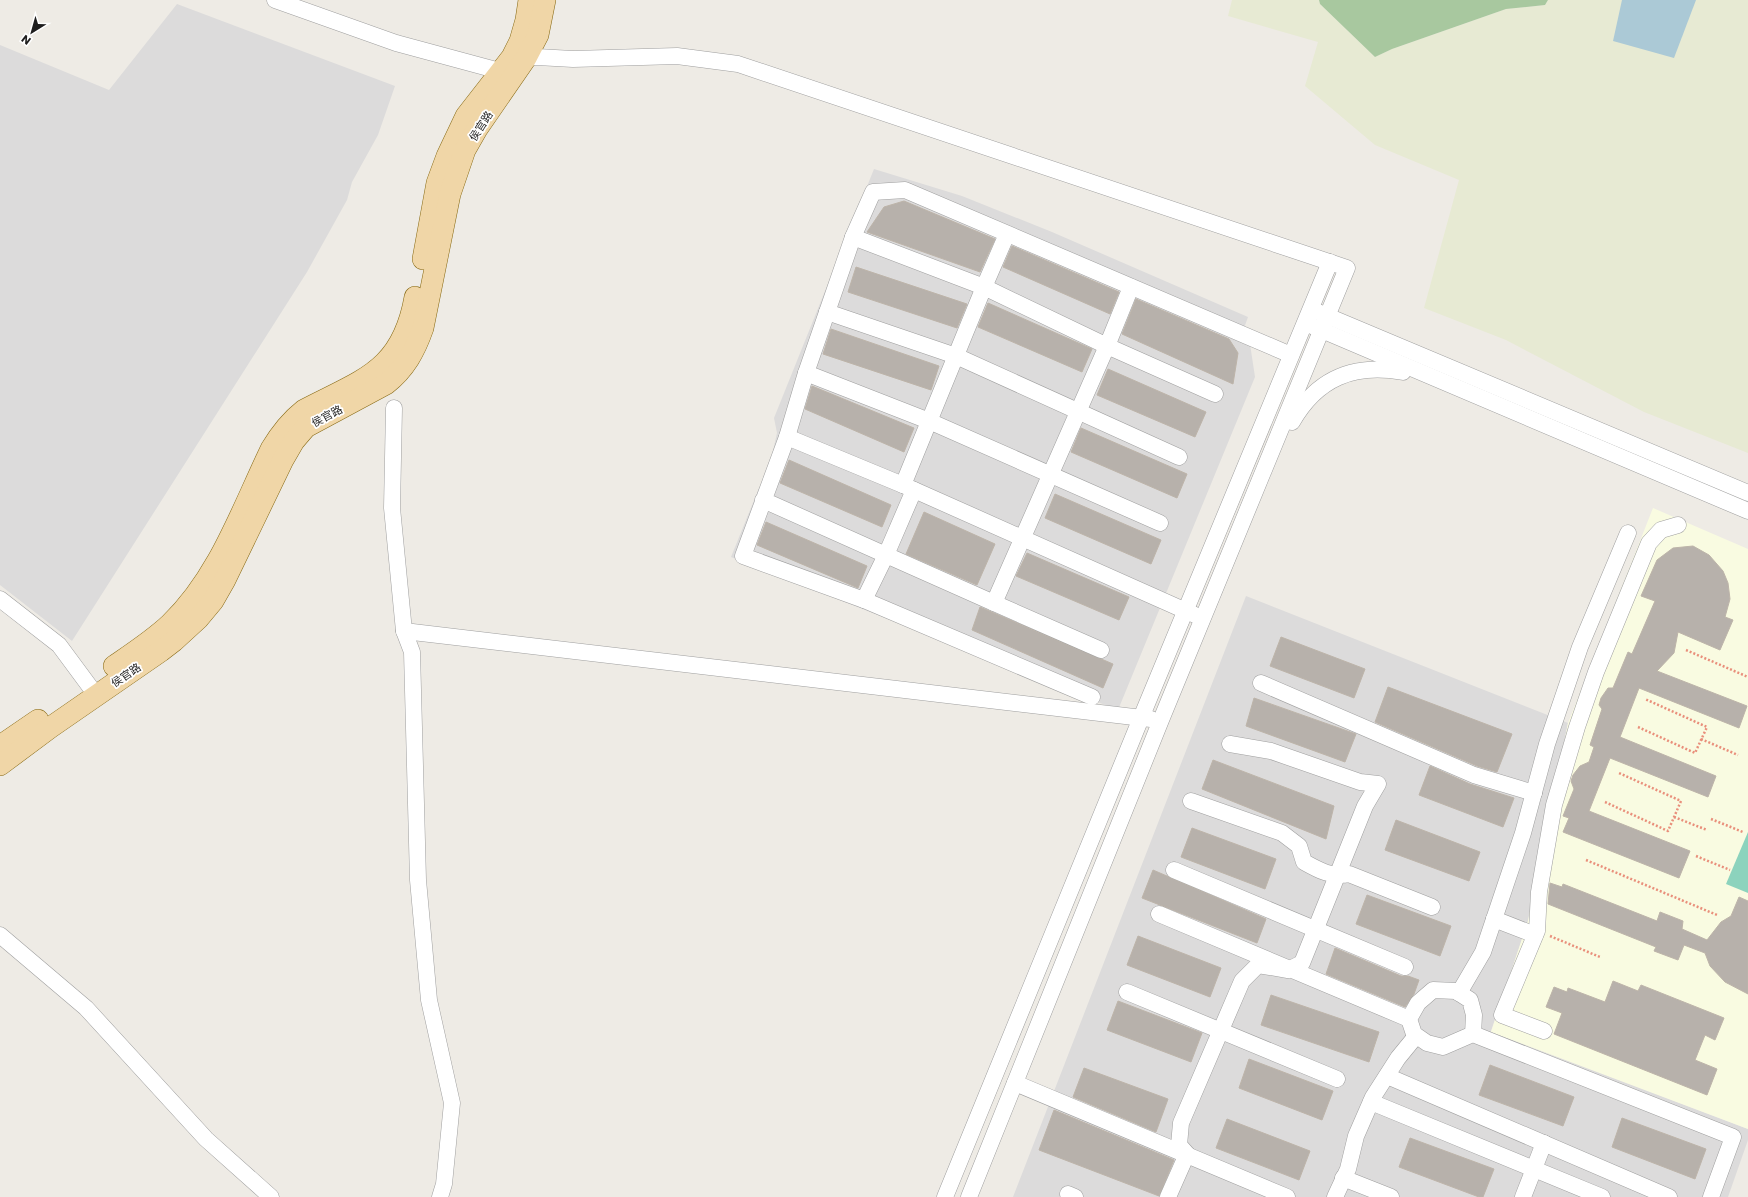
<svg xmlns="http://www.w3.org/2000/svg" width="1748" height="1197" viewBox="0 0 1748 1197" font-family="Poppins,'Noto Sans SC',sans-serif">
  <rect width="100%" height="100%" fill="#eeebe5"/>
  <g fill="#dcdbdb">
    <polygon points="177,4 395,86 378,135 352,182 347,200 307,272 72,641 0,585 0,45 109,90"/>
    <polygon points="874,169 962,196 1052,232 1248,317 1243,331 1250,344 1255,377 1118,710 731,557 759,488 765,487 777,433 774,418"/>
    <polygon points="1246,596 1568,723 1528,921 1491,1031 1748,1129 1748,1140 1728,1197 1013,1197"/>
  </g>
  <polygon fill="#f9fbe1" points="1653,508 1748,549 1748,1129 1491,1032 1528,921 1568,723"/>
  <polygon fill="#e7ead3" points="1232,0 1319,0 1320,4 1375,57 1392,49 1506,9 1545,5 1548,0 1748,0 1748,453 1644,412 1506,340 1424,308 1459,180 1375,145 1305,86 1318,42 1228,16"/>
  <polygon fill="#a8c89f" points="1319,0 1548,0 1545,5 1506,9 1392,49 1375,57 1320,4"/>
  <polygon fill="#8cd3bd" points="1748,832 1748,893 1726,884"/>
  <polygon fill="#abc9d6" points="1622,0 1696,0 1674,58 1613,41"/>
  <g fill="#b7b1ab" stroke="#bdb4a9">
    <polygon points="904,201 995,239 980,272 867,232 884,207"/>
    <polygon points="1012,246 1119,292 1110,314 1003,267"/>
    <polygon points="856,267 967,304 957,328 848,292"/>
    <polygon points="1136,299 1229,339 1238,353 1233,384 1122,334"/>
    <polygon points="988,303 1092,349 1082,372 978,327"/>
    <polygon points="831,329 939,366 931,390 823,354"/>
    <polygon points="1108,369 1206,412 1195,437 1097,395"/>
    <polygon points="812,386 914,428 904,452 805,409"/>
    <polygon points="1081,428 1187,474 1177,498 1071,452"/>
    <polygon points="789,460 891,505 882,527 780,483"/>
    <polygon points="1055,494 1161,540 1151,564 1045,518"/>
    <polygon points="924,512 995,544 977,585 906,554"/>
    <polygon points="766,522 867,566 858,588 757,545"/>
    <polygon points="1693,546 1709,555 1723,571 1728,583 1730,599 1725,617 1733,620 1720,650 1678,632 1674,653 1657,671 1747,706 1739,728 1639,688 1620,737 1716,776 1708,797 1610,758 1589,811 1690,851 1679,878 1563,832 1569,818 1563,816 1574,789 1571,781 1573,775 1580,766 1589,762 1594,747 1590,745 1602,709 1599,705 1601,698 1608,688 1613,688 1628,652 1632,654 1655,601 1641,596 1657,560 1673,548"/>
    <polygon points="1027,553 1129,597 1119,620 1016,576"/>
    <polygon points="980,607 1113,664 1103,688 972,630"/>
    <polygon points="1281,637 1365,669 1354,698 1270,666"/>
    <polygon points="1388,687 1512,734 1497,772 1477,766 1375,722"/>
    <polygon points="1254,698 1356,734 1345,762 1246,726"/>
    <polygon points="1213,760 1334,806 1326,839 1202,789"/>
    <polygon points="1430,766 1470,784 1514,798 1503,827 1419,795"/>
    <polygon points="1396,820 1480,852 1469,881 1385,850"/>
    <polygon points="1192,828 1276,859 1265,889 1181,857"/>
    <polygon points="1153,870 1266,919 1257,943 1142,898"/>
    <polygon points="1550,883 1562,887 1563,884 1657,921 1660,912 1683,921 1682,929 1707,940 1721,922 1731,916 1739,897 1748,901 1748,994 1725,982 1710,966 1705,953 1684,945 1678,960 1654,951 1656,947 1548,904"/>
    <polygon points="1367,895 1451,926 1440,956 1356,924"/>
    <polygon points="1138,936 1221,968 1210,997 1127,965"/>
    <polygon points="1335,948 1401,976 1408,976 1419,980 1414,994 1405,1007 1326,974"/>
    <polygon points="1613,981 1638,991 1641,985 1724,1018 1715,1040 1705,1035 1695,1060 1717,1069 1707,1095 1554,1034 1562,1013 1546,1007 1554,987 1567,992 1568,988 1605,1002"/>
    <polygon points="1271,995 1379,1032 1369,1062 1261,1025"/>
    <polygon points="1118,1001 1202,1033 1191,1062 1107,1030"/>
    <polygon points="1249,1059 1333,1091 1322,1120 1239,1088"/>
    <polygon points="1490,1065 1574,1097 1563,1126 1479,1095"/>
    <polygon points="1084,1068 1168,1099 1156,1132 1073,1097"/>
    <polygon points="1054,1110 1174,1160 1159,1196 1039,1150"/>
    <polygon points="1622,1118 1706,1149 1695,1179 1612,1147"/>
    <polygon points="1227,1119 1310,1151 1299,1180 1216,1148"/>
    <polygon points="1410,1138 1494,1169 1483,1197 1479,1197 1399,1167"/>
  </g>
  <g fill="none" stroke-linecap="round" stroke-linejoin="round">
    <g stroke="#9f9f9f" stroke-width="17">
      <g id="minor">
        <polyline points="275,0 396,43 496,70 503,70 526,58 537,57 573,59 677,56 738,64 1347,268 1161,720 969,1197"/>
        <polyline points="853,237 984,287 1007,234"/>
        <polyline points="1131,287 1107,346 984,287 903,485 1195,615"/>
        <polyline points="827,312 956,356 1179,457"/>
        <polyline points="1318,312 1748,493"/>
        <polyline points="1312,326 1748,511"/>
        <polyline points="806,373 929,421 1160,523"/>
        <polyline points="394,408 392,508 404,631 412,652 418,880 429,1000 452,1103 444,1184 440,1197"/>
        <path d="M1292,422C1317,378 1354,363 1403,372"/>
        <polyline points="787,437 903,485"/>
        <polyline points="914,490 886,555 994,603 1107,346 1215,394"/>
        <polyline points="763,500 886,555 864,600 743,556 787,437 806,373 853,237 873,192 905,190 1291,355"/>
        <polyline points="0,599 59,645 96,695"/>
        <polyline points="864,600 1092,697"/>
        <polyline points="994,603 1101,650"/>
        <polyline points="404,631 1151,719"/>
        <polyline points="1261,683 1474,775 1534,793"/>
        <path d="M1191,801L1282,833L1299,846L1304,862C1320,871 1331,877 1349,874L1432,907"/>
        <polyline points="1174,870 1405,967"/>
        <polyline points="1159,914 1409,1019"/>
        <polyline points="1494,919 1535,935"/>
        <polyline points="0,935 86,1008 206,1139 271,1197"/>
        <polyline points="1127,992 1337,1079"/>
        <polyline points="1459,993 1483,952 1523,833 1547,744 1580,647 1628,533"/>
        <polyline points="1544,1031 1502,1015 1537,931 1539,892 1554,805 1577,727 1596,672 1649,543 1661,530 1678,525"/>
        <polyline points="1473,1034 1443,1047 1427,1043 1414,1034 1409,1019 1418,1003 1433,990 1456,991 1470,1000 1474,1015 1473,1034 1733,1137 1711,1197"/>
        <polyline points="1387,1076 1669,1197"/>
        <polyline points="1015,1083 1287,1197"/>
        <polyline points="1371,1102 1602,1197"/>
        <polyline points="1343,1178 1391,1197"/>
        <polyline points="1068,1194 1075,1197"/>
        <polyline points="945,1197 1141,718 1330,262"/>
        <polyline points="1168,1197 1187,1154 1179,1145 1181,1123 1242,981 1258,965 1288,970 1302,963 1365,806 1378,784 1360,782 1271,751 1230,744"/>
        <polyline points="1335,1197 1348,1169 1356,1136 1373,1097 1398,1058 1416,1036"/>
        <polyline points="1523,1197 1544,1143"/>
      </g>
    </g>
    <g stroke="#866812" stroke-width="22">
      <g id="major">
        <polyline points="423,259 437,183 447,156 466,116 512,57 520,41 526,20 529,0"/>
        <path d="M114,666C133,653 153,640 170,624C219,577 242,509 271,449C280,434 290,421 304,410C363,379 402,371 415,297"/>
        <polyline points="0,746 38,720"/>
        <path d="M0,765L51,727L161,651L174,641L198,619L213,601L225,580L283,460L294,441L306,427L386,384C405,369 415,351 423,328L450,194L465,150L477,129L526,58L538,35L545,0"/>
      </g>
    </g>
    <g stroke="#e98f7b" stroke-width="2.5" stroke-dasharray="2 2" stroke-linecap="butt">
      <polyline points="1686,650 1748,677"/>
      <polyline points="1638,727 1695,753 1707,727 1645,699"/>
      <polyline points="1701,739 1738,755"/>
      <polyline points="1605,802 1668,831 1681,801 1619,773"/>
      <polyline points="1674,817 1707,830"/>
      <polyline points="1711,819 1743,832"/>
      <polyline points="1696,856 1730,870"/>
      <polyline points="1586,860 1717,915"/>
      <polyline points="1550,936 1600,957"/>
    </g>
    <use href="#minor" stroke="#fff" stroke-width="16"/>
    <use href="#major" stroke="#f0d6a7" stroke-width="21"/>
  </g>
  <g text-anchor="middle" stroke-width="3.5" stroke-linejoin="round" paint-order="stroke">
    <g font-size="11" fill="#1e1e1e" stroke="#fff">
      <text transform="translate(481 126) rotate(-57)" y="4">侯官路</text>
      <text transform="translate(327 416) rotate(-28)" y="4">侯官路</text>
      <text transform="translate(126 675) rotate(-34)" y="4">侯官路</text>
    </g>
  </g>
  <g transform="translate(32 32) rotate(217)" stroke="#ffffff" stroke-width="3" paint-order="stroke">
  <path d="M0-3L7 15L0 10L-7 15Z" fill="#1e1e1e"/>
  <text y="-6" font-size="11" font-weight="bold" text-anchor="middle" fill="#1e1e1e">N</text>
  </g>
</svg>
